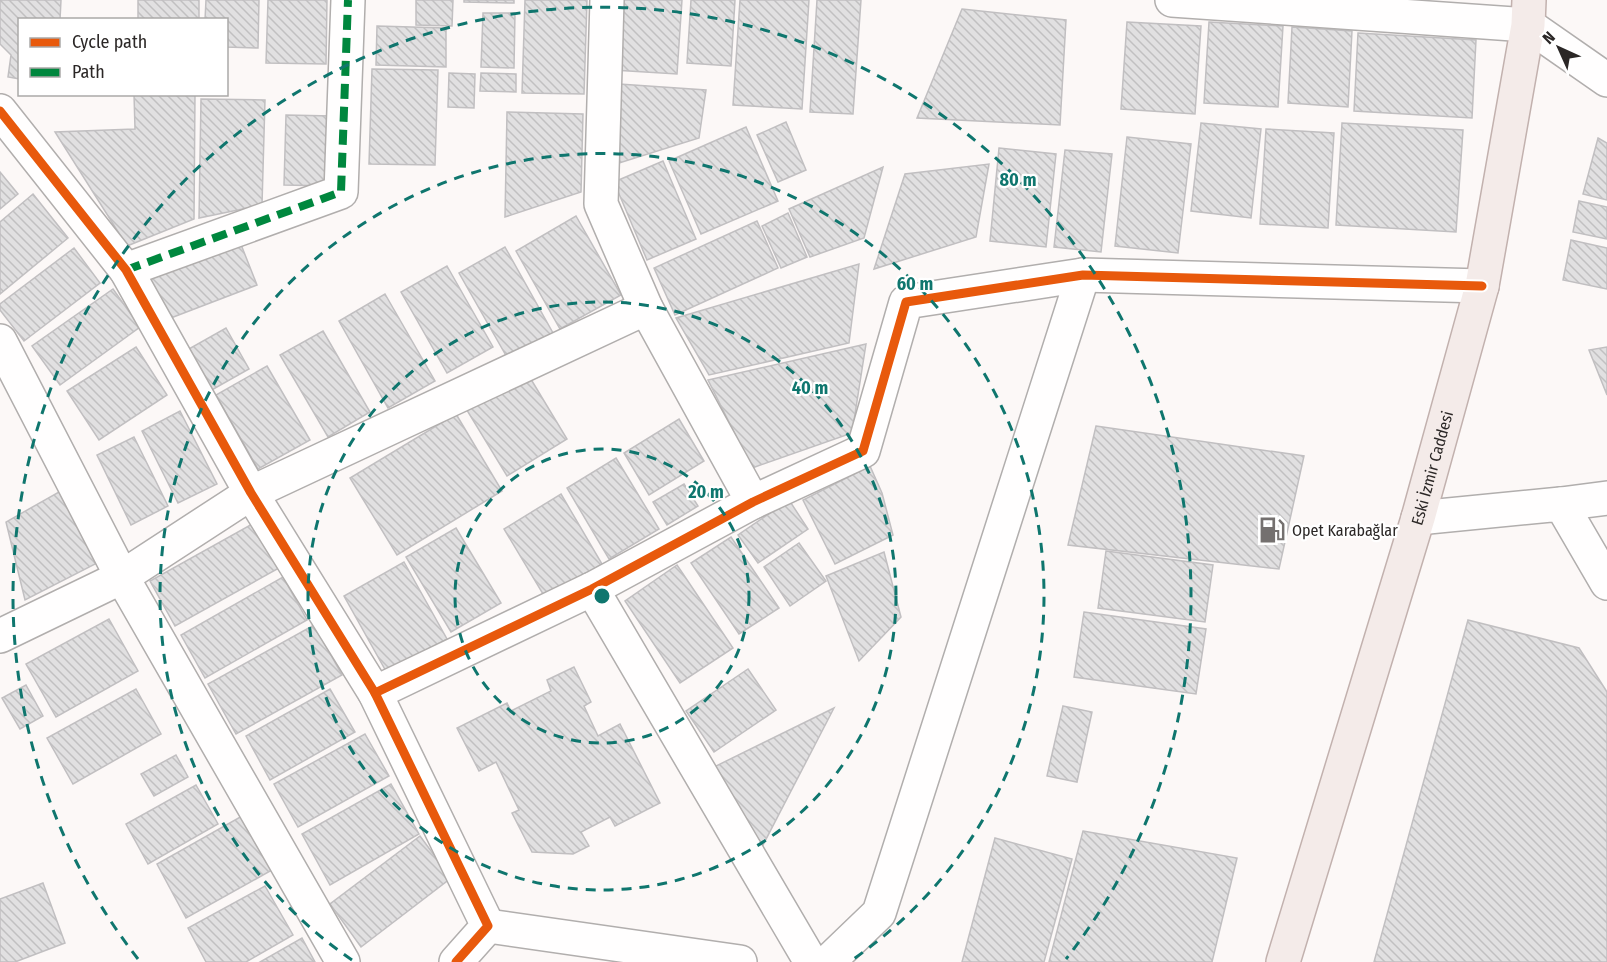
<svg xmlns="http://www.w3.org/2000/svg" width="1607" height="962" viewBox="0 0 1607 962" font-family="'Fira Sans Condensed',sans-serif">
  <defs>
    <pattern id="building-back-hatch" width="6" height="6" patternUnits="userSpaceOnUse" patternTransform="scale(1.5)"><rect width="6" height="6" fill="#e1e0e1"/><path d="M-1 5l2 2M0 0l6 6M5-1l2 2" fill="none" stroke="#c1c0c1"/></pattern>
  </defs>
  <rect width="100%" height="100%" fill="#fcf8f7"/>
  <g fill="url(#building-back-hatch)" stroke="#c1bfc1" stroke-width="1.5">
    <polygon points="0,0 61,0 60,20 20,20 20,79 8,77 11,55 0,44"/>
    <rect x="138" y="0" width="61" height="20"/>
    <polygon points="206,0 259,0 258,48 226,47 226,20 205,20"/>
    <polygon points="268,0 327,0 326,64 266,63"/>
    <polygon points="416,0 453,0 452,26 416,25"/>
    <polygon points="464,0 514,0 514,3 464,2"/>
    <polygon points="525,0 587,0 584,94 522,93"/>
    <polygon points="618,0 682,0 677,74 613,70"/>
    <polygon points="691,0 735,0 731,66 687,63"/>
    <polygon points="740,0 809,0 802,109 733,105"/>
    <polygon points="817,0 861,0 853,114 810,112"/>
    <polygon points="962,9 1066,20 1060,125 917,118"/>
    <polygon points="483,13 515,13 514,68 481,67"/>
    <polygon points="1127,22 1201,26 1195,114 1121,109"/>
    <polygon points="1209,22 1283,26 1278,107 1204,103"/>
    <polygon points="377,26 446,28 446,67 376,65"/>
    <polygon points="1292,27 1352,31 1348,107 1288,103"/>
    <polygon points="1358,33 1476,40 1472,118 1354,111"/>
    <polygon points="372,69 438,70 435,165 369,164"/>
    <polygon points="449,73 475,74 474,108 448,107"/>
    <polygon points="481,73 516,74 516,92 480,91"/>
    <polygon points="619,84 706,90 699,138 616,164"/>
    <polygon points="134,94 195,94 194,219 127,246 55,132 135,129"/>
    <polygon points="201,99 265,100 262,205 199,218"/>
    <polygon points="507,112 583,114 581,192 505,217"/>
    <polygon points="286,115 332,116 330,186 284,185"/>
    <polygon points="786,122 806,170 778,182 757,135"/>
    <polygon points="1201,123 1261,129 1251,218 1191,211"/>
    <polygon points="1342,123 1463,130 1456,232 1336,225"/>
    <polygon points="746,127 778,201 701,234 669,161"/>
    <polygon points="1266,129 1334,133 1328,228 1260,224"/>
    <polygon points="1127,137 1191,144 1178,253 1115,246"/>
    <polygon points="1598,138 1607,143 1607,200 1583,194"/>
    <polygon points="999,148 1056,154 1046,247 990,241"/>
    <polygon points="1065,150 1112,154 1101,252 1054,247"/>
    <polygon points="663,161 696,239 647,260 614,182"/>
    <polygon points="989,164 976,237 874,269 905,174"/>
    <polygon points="883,167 864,238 810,257 789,209"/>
    <polygon points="0,172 18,194 0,209"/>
    <polygon points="33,194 68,238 0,294 0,222"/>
    <polygon points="1579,201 1607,207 1607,239 1573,232"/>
    <polygon points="788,213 807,257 781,268 762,226"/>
    <polygon points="576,216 621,295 560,329 516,251"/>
    <polygon points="757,221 778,268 675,315 654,268"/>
    <polygon points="1571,240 1607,248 1607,289 1563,280"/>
    <polygon points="240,242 257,285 163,321 146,278"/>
    <polygon points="505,247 553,333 508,359 459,273"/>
    <polygon points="74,248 100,283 24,341 0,310 0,304"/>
    <polygon points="859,264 849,343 709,375 676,318"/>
    <polygon points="447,266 493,347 447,373 401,292"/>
    <polygon points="113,289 140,327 60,385 32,346"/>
    <polygon points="385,294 435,381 388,408 339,321"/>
    <polygon points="226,328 249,369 210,391 187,350"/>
    <polygon points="323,331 370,412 328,437 280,355"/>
    <polygon points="866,344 852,433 752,468 708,380"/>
    <polygon points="136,347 167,395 99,440 67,391"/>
    <polygon points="1607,347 1607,395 1589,350"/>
    <polygon points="267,366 310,440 258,469 216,395"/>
    <polygon points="526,371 567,439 507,476 465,407"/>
    <polygon points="180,411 217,484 178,503 142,431"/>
    <polygon points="456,414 502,491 397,555 350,478"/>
    <polygon points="679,419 704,461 649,495 624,453"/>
    <polygon points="1096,426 1304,456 1279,569 1068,545"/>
    <polygon points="134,437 168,506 131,525 97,455"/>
    <polygon points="616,458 659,529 609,559 567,488"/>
    <polygon points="870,466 882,493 893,535 835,564 803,500"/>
    <polygon points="684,484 698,506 667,525 653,502"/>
    <polygon points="66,488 103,560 25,600 6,522"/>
    <polygon points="561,494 602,564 546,599 504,529"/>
    <polygon points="789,500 808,529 758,563 738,535"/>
    <polygon points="254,523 279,568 175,626 150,581"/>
    <polygon points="456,528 501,603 451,632 406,557"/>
    <polygon points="731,537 779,608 739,634 691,563"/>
    <polygon points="799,543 826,581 790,606 764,567"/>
    <polygon points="1106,551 1213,565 1205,622 1098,608"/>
    <polygon points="884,552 901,617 859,661 826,576"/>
    <polygon points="404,562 447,639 387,673 344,596"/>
    <polygon points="677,565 733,648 680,683 625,601"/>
    <polygon points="283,577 307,620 205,678 181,635"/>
    <polygon points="1084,612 1206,629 1196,694 1074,677"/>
    <polygon points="109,619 138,671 56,717 26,664"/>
    <polygon points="1468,620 1579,648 1607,692 1607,962 1374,962"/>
    <polygon points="314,625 342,675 236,734 208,684"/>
    <polygon points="574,667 591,702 584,706 598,736 620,724 660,803 615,826 610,817 581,832 589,846 573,854 532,852 512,813 519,810 496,762 479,771 457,728 507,703 511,711 551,691 547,680"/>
    <polygon points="748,669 776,710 714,752 686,711"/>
    <polygon points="26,685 43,716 20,729 2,698"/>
    <polygon points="136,689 161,734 73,784 47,738"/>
    <polygon points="330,689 355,732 270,780 246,736"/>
    <polygon points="1063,706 1092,712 1077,782 1047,776"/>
    <polygon points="834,708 762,847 710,769"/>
    <polygon points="365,734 389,776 298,827 274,784"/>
    <polygon points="176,755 188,777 154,796 141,774"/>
    <polygon points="391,784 419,834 330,885 302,834"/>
    <polygon points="196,785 218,824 148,864 126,824"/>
    <polygon points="242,816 272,870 186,918 157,864"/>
    <polygon points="1083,831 1237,858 1212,962 1049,962"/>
    <polygon points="420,836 451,878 361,947 330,904"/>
    <polygon points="995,838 1072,859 1044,962 962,962"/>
    <polygon points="43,883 65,943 15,962 0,962 0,899"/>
    <polygon points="265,886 293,935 246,962 206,962 188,928"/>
    <polygon points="302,938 315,962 260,962"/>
  </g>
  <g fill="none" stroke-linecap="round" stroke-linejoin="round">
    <g stroke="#b1aead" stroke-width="36">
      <g id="minor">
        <polyline points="607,0 601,204 646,308 753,502"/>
        <polyline points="1172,0 1528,25"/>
        <polyline points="0,111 126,270 251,493 375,693 488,926 456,962"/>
        <polyline points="126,270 341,192 348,0"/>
        <polyline points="0,341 122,577 343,962"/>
        <polyline points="1561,504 1607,498"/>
        <polyline points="1418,518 1561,504 1607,583"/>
        <polyline points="592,589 811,962"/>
        <polyline points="0,636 122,577 251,493 646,308"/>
        <polyline points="375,693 592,589 753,502 863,451 906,302 1083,275 1482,286"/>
        <polyline points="488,926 740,962"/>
        <polyline points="828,962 879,913 1083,275"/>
      </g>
    </g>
    <g stroke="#b1aead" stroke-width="36">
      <polyline id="tertiary" points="1528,25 1607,80"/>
    </g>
    <g stroke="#c2b1ae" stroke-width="36">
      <g id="primary">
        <path id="s1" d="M1283,962L1418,518L1482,286L1528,25L1529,0"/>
      </g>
    </g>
    <use href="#minor" stroke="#fffefe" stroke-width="33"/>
    <use href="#tertiary" stroke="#fffefe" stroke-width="33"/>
    <use href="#primary" stroke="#f4ebe9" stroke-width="33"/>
    <polyline stroke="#00873e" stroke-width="8" stroke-dasharray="15 8" stroke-linecap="butt" points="126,270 341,192 348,0"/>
    <g stroke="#fff" stroke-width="13">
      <g id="cycleway">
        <polyline points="0,111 126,270 251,493 375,693 488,926 456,962"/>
        <polyline points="375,693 592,589 753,502 863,451 906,302 1083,275 1482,286"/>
      </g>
    </g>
    <use href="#cycleway" stroke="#e8590c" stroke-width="9"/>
  </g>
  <g fill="none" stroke="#0f766e" stroke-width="3" stroke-dasharray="10 8">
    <circle cx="602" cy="596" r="147"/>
    <circle cx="602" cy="596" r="294"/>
    <path d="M352 960A442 442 0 1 1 852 960"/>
    <path d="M138 959A589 589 0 1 1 1066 959"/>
  </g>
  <defs>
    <g id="fuel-bare" transform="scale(2.07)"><path d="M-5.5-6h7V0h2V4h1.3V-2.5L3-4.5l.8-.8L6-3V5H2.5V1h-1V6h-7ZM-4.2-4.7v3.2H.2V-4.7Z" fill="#74706f" stroke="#fff" stroke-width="2.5" paint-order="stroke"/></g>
  </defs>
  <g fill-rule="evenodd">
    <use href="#fuel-bare" x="1272" y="530"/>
  </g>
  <g text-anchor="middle" stroke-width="4.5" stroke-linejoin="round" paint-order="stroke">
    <g font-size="16" fill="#2b2726" stroke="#fff">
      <text dy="6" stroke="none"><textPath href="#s1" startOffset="516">Eski İzmir Caddesi</textPath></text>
    </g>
    <g font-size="16" fill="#2b2726" stroke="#fff" text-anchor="start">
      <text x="1292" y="536">Opet Karabağlar</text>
    </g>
  </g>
  <circle cx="602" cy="596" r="9" fill="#0f766e" stroke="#fff" stroke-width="3"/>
  <g font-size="18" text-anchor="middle" font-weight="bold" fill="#0f766e" stroke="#fff" stroke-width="4.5" stroke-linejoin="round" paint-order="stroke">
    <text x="1018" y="186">80 m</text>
    <text x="915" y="290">60 m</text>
    <text x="810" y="394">40 m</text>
    <text x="706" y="498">20 m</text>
  </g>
  <rect x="18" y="18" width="210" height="78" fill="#ffffff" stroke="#aaa9a8" stroke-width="1.5"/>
  <rect x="30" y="38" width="30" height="9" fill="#e8590c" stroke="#aaa9a8" stroke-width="1.5"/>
  <text x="72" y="48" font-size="18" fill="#2b2726">Cycle path</text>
  <rect x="30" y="68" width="30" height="9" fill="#00873e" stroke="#aaa9a8" stroke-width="1.5"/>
  <text x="72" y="78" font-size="18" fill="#2b2726">Path</text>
  <g transform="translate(1559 48) rotate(315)" stroke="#ffffff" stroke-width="4.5" paint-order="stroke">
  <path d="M0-4.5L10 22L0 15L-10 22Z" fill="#2b2726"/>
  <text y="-9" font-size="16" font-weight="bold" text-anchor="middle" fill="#2b2726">N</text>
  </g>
</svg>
